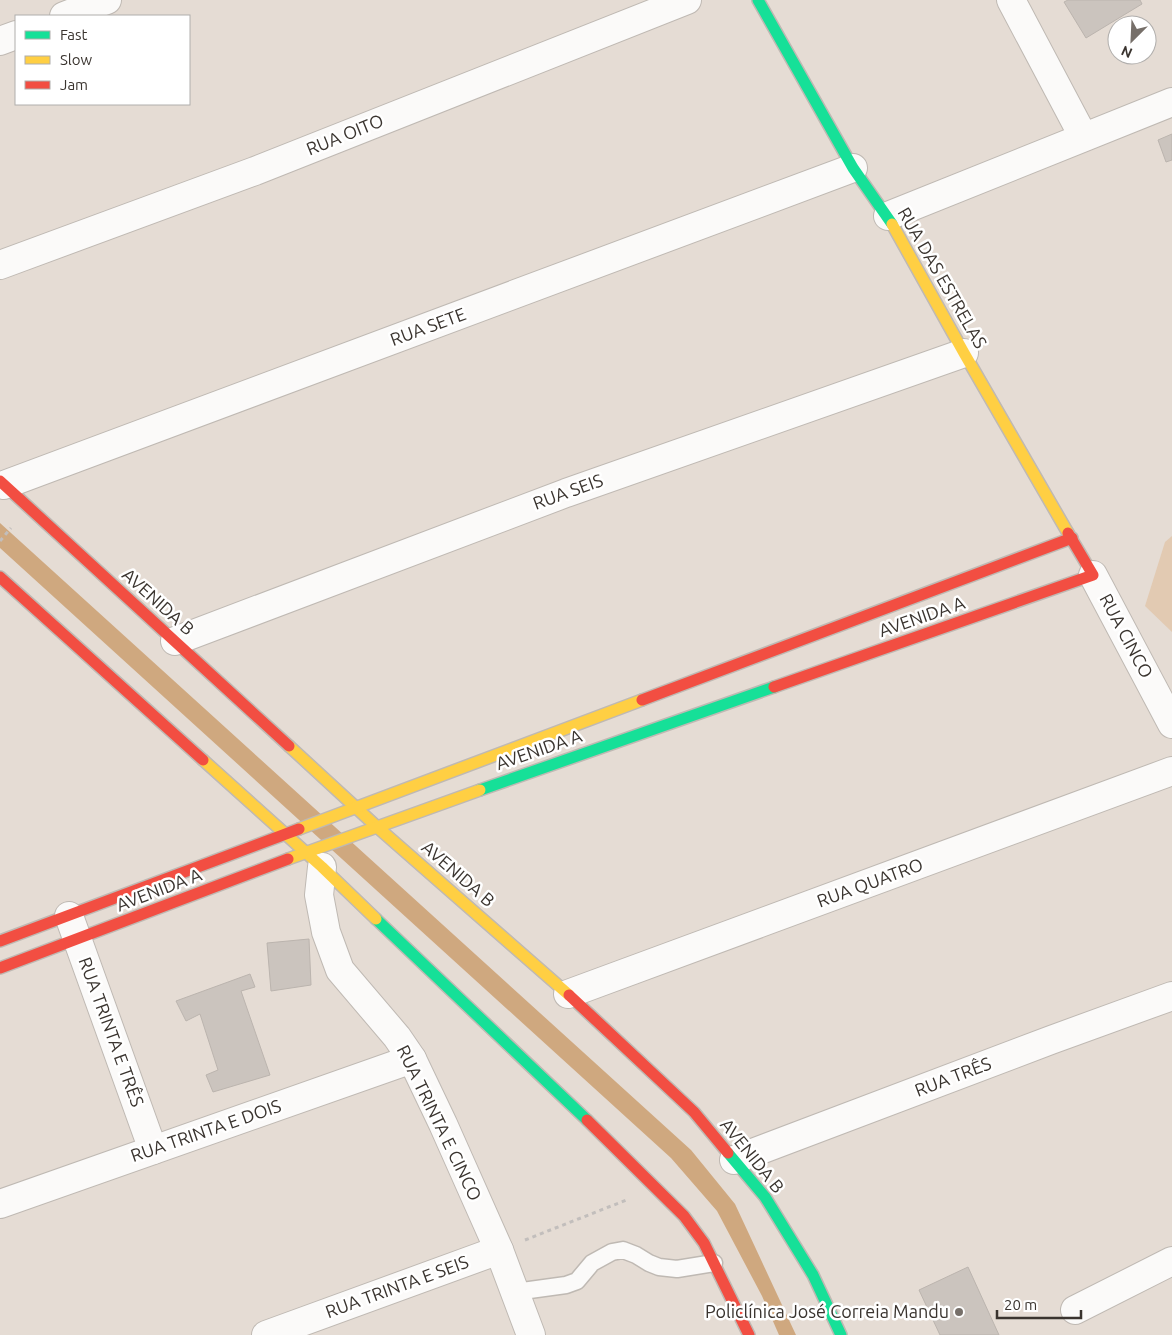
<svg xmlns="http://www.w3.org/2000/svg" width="1172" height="1335" viewBox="0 0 1172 1335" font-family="Ubuntu,sans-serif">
  <rect width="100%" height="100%" fill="#e5dcd4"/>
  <polygon fill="#e2cab2" points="1172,536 1172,632 1145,606 1165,542"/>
  <polygon fill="#cfa87f" points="0,523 691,1150 735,1204 796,1335 779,1335 762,1296 717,1211 671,1158 0,548"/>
  <g fill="#cbc4be" stroke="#bbb4ae">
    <polygon points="1068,0 1140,0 1142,4 1086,38 1064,2"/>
    <polygon points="1172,134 1172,160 1166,162 1158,140"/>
    <polygon points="309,939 311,985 271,991 267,943"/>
    <polygon points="250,974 255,987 241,991 270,1075 213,1092 206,1075 218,1070 200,1014 186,1021 176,1001"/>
    <polygon points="968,1267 999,1335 940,1335 919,1290"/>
  </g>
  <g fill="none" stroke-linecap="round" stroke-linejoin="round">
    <g stroke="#bfb9b3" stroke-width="19">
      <polyline id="lane" points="515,1292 566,1285 577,1281 592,1263 612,1252 623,1250 636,1255 649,1263 659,1267 677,1269 714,1263"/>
    </g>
    <g stroke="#bfb9b3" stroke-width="30">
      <g id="street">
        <polyline points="1011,0 1083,136"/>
        <polyline points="64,16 107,0"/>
        <polyline points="0,41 16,35"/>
        <polyline points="888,216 1172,102"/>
        <polyline points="0,265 255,171 687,0"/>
        <polyline points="4,485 853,168"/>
        <polyline points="1093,575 1172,724"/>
        <polyline points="175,641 566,493 964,353"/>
        <polyline points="322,867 319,895 326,932 340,970 397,1037 412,1059 443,1124 499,1250 531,1335"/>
        <polyline points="69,916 153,1150"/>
        <polyline points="568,994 1172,771"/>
        <polyline points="734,1160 1051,1040 1172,996"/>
        <polyline points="0,1204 412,1059"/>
        <polyline points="1075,1310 1172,1261"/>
        <polyline points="266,1335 499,1250"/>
      </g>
    </g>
    <g stroke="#bfb9b3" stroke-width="14">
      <g id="fast">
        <polyline points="758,0 853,168 892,224"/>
        <polyline points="480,790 774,687"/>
        <polyline points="376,919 587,1120"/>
        <polyline points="728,1153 765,1197 813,1275 841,1335"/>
      </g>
    </g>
    <g stroke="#bfb9b3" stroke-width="14">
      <g id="slow">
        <polyline points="892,224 964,353 1068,533"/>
        <polyline points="289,746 376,826 569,995"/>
        <polyline points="203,760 322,867 376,919"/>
        <polyline points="299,829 642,700"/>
        <polyline points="288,859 480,790"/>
      </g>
    </g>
    <g stroke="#bfb9b3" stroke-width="14">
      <g id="jam">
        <polyline points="0,481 289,746"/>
        <polyline points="0,577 203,760"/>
        <polyline points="774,687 1093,575 1068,533"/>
        <polyline points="642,700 1072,538"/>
        <polyline points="0,941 299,829"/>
        <polyline points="0,968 288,859"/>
        <polyline points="569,995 694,1112 728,1153"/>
        <polyline points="587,1120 684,1216 704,1243 749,1335"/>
      </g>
    </g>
    <g stroke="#c2bebc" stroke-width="3" stroke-dasharray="4 4" stroke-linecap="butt">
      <polyline points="0,541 11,528"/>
      <polyline points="525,1240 629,1199"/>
    </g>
    <use href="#lane" stroke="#fbfaf9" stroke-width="16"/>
    <use href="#street" stroke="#fbfaf9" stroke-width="28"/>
    <use href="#fast" stroke="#16e098" stroke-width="11"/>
    <use href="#slow" stroke="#ffcf43" stroke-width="11"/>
    <use href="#jam" stroke="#f24e42" stroke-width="11"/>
  </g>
  <circle fill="#766f69" stroke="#fff" stroke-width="2" cx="959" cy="1312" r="5"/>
  <g text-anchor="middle" stroke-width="5" stroke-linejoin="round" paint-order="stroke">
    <g font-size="18" fill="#3a342f" stroke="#fff">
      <text transform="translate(345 135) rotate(-22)" y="6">RUA OITO</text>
      <text transform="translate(942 278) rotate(60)" y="6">RUA DAS ESTRELAS</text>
      <text transform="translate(428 327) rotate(-20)" y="6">RUA SETE</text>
      <text transform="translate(568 492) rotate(-20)" y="6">RUA SEIS</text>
      <text transform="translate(158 602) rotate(42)" y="6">AVENIDA B</text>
      <text transform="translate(922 617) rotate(-19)" y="6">AVENIDA A</text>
      <text transform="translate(1126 636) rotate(62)" y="6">RUA CINCO</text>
      <text transform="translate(539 750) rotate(-19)" y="6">AVENIDA A</text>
      <text transform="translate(458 874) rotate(41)" y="6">AVENIDA B</text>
      <text transform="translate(870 883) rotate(-20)" y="6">RUA QUATRO</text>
      <text transform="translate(159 890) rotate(-21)" y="6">AVENIDA A</text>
      <text transform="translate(111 1032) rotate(70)" y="6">RUA TRINTA E TRÊS</text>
      <text transform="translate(953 1077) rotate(-21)" y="6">RUA TRÊS</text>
      <text transform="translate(439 1123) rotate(64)" y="6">RUA TRINTA E CINCO</text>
      <text transform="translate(206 1131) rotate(-19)" y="6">RUA TRINTA E DOIS</text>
      <text transform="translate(752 1156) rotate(51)" y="6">AVENIDA B</text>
      <text transform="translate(397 1287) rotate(-20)" y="6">RUA TRINTA E SEIS</text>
    </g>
    <g font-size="18" fill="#3a342f" stroke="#fff" text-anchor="end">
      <text x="949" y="1318">Policlínica José Correia Mandu</text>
    </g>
  </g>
  <rect x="15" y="15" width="175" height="90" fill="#ffffff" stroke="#b0aeac"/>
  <rect x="25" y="31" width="25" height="8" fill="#16e098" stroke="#b0aeac"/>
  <text x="60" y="40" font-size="15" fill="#3a342f">Fast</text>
  <rect x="25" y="56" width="25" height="8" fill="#ffcf43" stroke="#b0aeac"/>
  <text x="60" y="65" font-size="15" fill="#3a342f">Slow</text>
  <rect x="25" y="81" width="25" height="8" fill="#f24e42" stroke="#b0aeac"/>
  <text x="60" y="90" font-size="15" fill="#3a342f">Jam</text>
  <g transform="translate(1132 40) rotate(204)"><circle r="24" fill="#ffffff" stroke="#b0aeac"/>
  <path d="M0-4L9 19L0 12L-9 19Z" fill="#766f69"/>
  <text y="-8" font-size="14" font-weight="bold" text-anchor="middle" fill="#3a342f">N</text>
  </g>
  <path d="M997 1310v8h84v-8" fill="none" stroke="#3a342f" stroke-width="2.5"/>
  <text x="1004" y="1310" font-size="15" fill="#3a342f" stroke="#ffffff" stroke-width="4" paint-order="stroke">20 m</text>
</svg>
